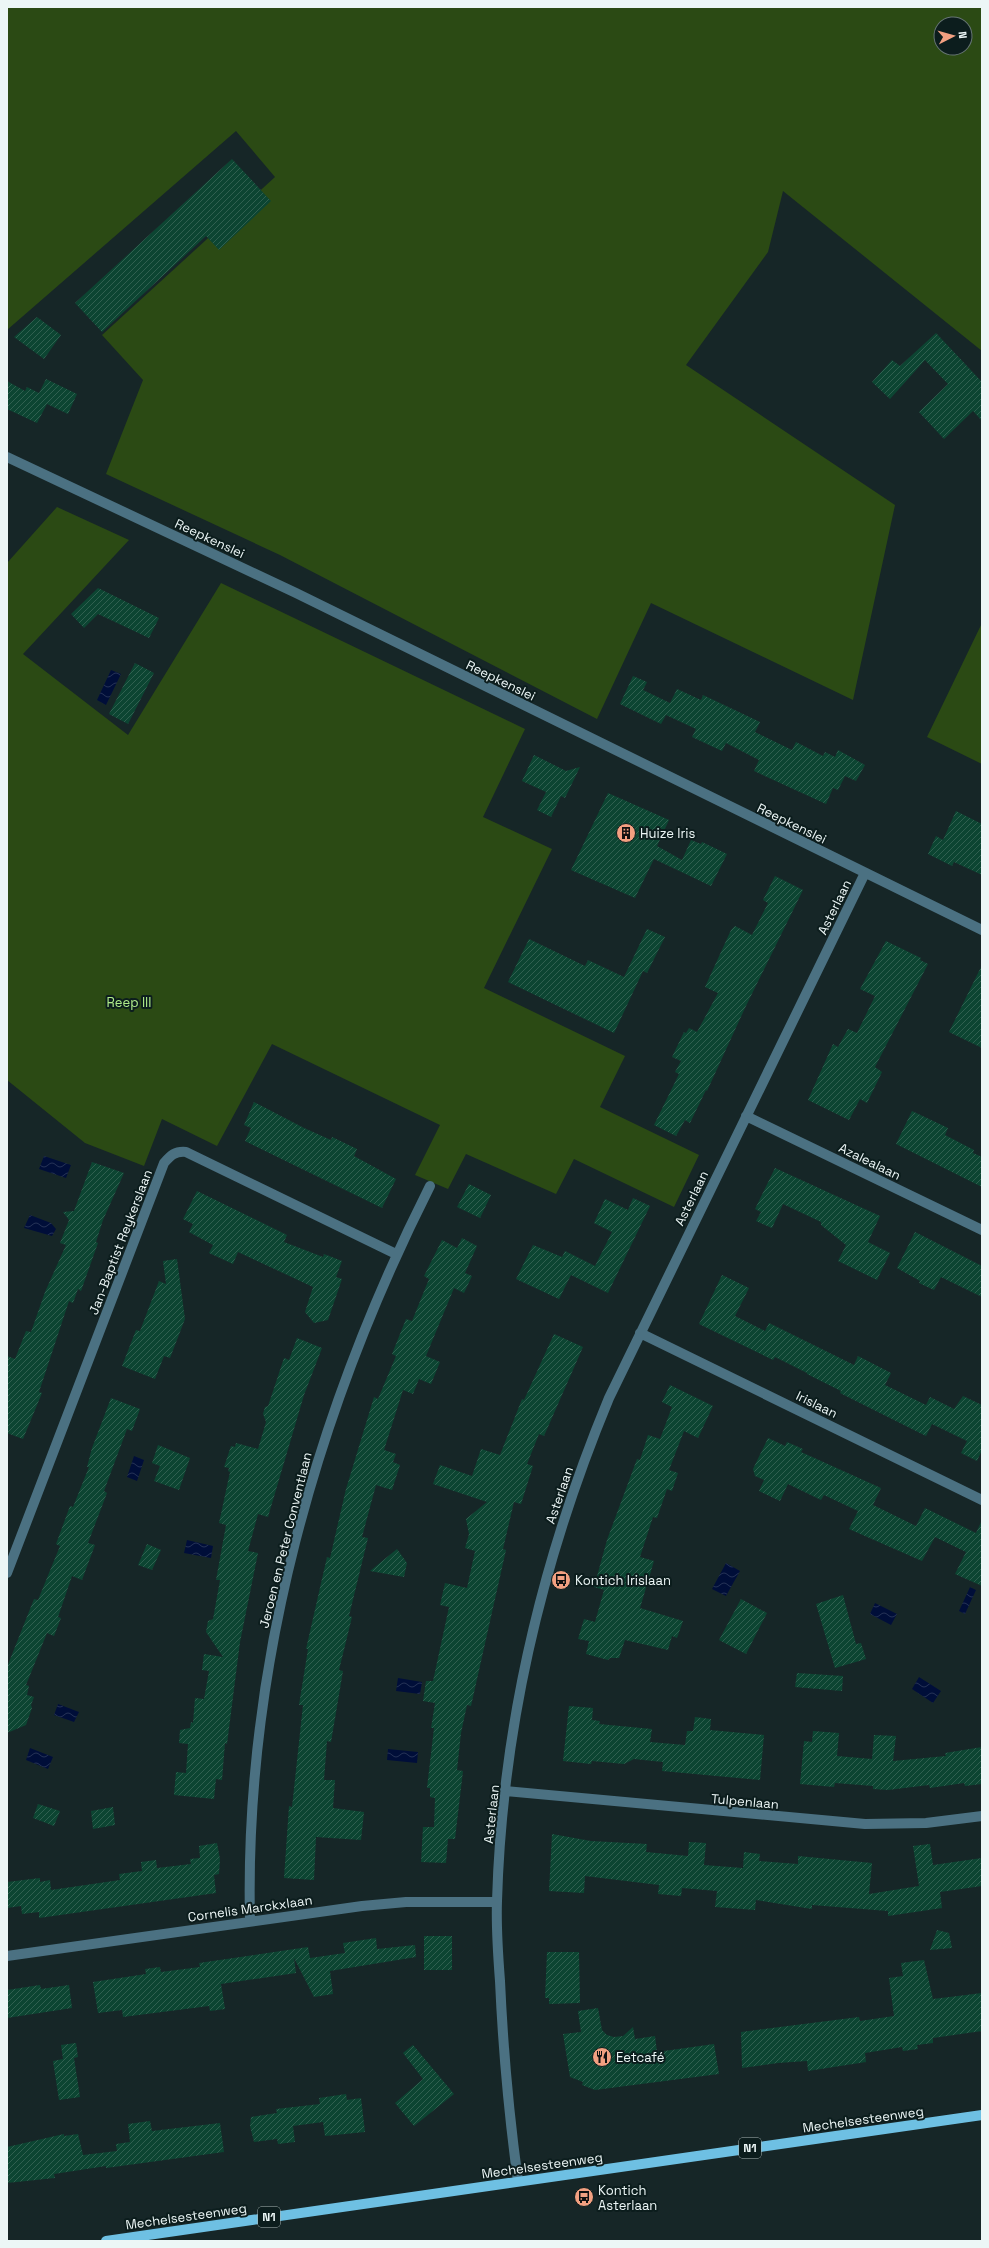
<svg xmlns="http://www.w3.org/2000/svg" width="989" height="2248" font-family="'Space Grotesk',sans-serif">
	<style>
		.green { fill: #2b4a14; fill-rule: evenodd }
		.water { fill: url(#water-waves) }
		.building { fill: url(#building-hatch) }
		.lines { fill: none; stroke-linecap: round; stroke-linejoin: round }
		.minor { stroke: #4b7182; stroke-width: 10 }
		.primary { stroke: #6ec0e3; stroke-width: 10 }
		.labels { text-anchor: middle; stroke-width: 4; stroke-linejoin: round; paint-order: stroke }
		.shield { fill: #0c1d1d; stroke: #a9b5b5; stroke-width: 1 }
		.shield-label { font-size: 12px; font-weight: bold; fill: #ecf6f6 }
		.street-label { font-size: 13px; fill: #ecf6f6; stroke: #0c1d1d }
		.poi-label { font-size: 13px; fill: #ecf6f6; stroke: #0c1d1d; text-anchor: start }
		.park-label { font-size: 13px; fill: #b0ec8a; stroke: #0c1d1d }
	</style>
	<defs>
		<pattern id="water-waves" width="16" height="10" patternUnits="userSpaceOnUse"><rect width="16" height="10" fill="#000e39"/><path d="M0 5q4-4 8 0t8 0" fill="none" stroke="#253256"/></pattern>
		<pattern id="building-hatch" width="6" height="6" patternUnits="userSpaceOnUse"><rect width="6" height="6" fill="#0c4532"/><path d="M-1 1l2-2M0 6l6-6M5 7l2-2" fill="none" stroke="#306050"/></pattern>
	</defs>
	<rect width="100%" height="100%" fill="#162627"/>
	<!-- green -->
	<path class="green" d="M 7,7 L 982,7 L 982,351 L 783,191 L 768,252 L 686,365 L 895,505 L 853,700 L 651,603 L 597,719 L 280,555 L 106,474 L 143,380 L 102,335 L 275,177 L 236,131 L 7,330 ZM 941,24 L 965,24 L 965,48 L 941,48 Z
		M 57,507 L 129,540 L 23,654 L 128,735 L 221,583 L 525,729 L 483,817 L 552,849 L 484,988 L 625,1056 L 600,1107 L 699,1155 L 674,1207 L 574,1159 L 556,1194 L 466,1154 L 448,1189 L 415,1175 L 440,1125 L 272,1044 L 217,1146 L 162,1119 L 144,1166 L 85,1143 L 7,1080 L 7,563 Z
		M 982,623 L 982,764 L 927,737 Z"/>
	<!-- water -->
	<path class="water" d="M 111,670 L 121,674 L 106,705 L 97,700 Z
		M 44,1156 L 71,1165 L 66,1178 L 39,1169 Z
		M 30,1215 L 51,1223 L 56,1229 L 52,1236 L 24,1228 Z
		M 134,1456 L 144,1460 L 137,1481 L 127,1477 Z
		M 187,1540 L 213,1546 L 211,1558 L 184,1553 Z
		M 726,1563 L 740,1571 L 726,1596 L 712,1589 Z
		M 970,1587 L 976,1590 L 965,1614 L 959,1611 Z
		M 875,1603 L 897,1614 L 891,1625 L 870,1614 Z
		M 919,1677 L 941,1691 L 933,1703 L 912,1689 Z
		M 398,1678 L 422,1682 L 420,1694 L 396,1691 Z
		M 58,1704 L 79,1712 L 74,1722 L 54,1715 Z
		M 30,1748 L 53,1757 L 48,1769 L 26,1760 Z
		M 388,1749 L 418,1752 L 417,1763 L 387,1760 Z"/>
	<!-- building -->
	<path class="building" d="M 232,159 L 271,201 L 219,250 L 206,236 L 102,332 L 75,303 Z
		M 37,317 L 61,335 L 44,359 L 14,337 Z
		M 936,333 L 982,382 L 982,421 L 973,411 L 944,439 L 919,412 L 948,384 L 925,360 L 890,399 L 872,382 L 892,360 L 900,366 Z
		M 46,379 L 77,394 L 68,414 L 47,404 L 37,423 L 7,409 L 7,381 L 25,391 L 27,387 L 39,393 Z
		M 98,588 L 159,618 L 149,638 L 98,614 L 84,628 L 71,614 Z
		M 135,663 L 154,673 L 128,724 L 109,714 Z
		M 633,676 L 647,682 L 643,690 L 670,703 L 677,689 L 701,700 L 703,695 L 760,722 L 755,732 L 792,750 L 796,742 L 823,756 L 825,752 L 835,757 L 838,750 L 865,765 L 856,781 L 845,776 L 838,790 L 833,788 L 826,804 L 754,771 L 759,760 L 726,743 L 722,751 L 692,737 L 696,729 L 666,715 L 661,724 L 620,704 Z
		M 534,755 L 566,771 L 580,767 L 565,798 L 561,796 L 551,817 L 537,810 L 546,792 L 522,781 Z
		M 608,793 L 669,820 L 657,846 L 682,860 L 691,840 L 701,844 L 702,842 L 727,854 L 711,886 L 654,859 L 635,898 L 571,870 Z
		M 956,811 L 982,824 L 982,875 L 954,862 L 952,866 L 928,854 L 936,836 L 943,840 Z
		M 775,876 L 803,890 L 745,1008 L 707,1091 L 706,1090 L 690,1123 L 685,1120 L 676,1136 L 654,1125 L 679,1074 L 675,1072 L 681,1061 L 672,1057 L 684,1032 L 686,1033 L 689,1028 L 697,1032 L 718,993 L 705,987 L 731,930 L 735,926 L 752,935 L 768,903 L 763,900 Z
		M 647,929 L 665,937 L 647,973 L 643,971 L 614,1033 L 508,982 L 529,939 L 585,966 L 588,960 L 624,977 Z
		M 886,941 L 921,958 L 920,960 L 928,964 L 875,1067 L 882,1072 L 867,1103 L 860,1099 L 849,1120 L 808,1100 L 833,1044 L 838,1047 L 848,1029 L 857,1033 L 875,996 L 860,989 Z
		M 982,965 L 982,1048 L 949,1032 Z
		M 254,1102 L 304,1128 L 331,1140 L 332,1137 L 357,1149 L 354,1156 L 396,1179 L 382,1208 L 245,1141 L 251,1128 L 244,1125 Z
		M 912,1111 L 948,1128 L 945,1135 L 974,1150 L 973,1153 L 982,1157 L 982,1187 L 896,1144 Z
		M 92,1162 L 124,1173 L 103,1220 L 96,1242 L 98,1243 L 81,1291 L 78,1289 L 73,1303 L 69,1301 L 39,1392 L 42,1393 L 23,1439 L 7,1433 L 7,1356 L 15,1359 L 26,1331 L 31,1332 L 45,1292 L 66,1245 L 60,1243 L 69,1220 L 63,1212 L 74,1211 Z
		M 775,1168 L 880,1216 L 868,1242 L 890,1253 L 877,1280 L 838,1261 L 846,1245 L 821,1225 L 821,1222 L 783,1204 L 772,1228 L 756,1221 L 761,1212 L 755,1209 Z
		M 469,1184 L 491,1195 L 480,1218 L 457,1207 Z
		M 197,1191 L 287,1235 L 284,1242 L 323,1257 L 324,1254 L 342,1261 L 336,1277 L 342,1279 L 328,1320 L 314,1323 L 305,1312 L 313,1287 L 238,1252 L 233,1264 L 209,1253 L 213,1245 L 189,1232 L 193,1224 L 183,1219 Z
		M 633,1198 L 650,1206 L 608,1293 L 571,1275 L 559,1299 L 516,1279 L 533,1245 L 562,1257 L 565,1251 L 595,1266 L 612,1232 L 594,1223 L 605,1199 L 628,1210 Z
		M 915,1232 L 982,1266 L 982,1297 L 941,1277 L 934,1290 L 919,1283 L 920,1281 L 897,1268 Z
		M 462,1238 L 477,1246 L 465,1273 L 472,1276 L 464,1293 L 454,1288 L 426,1356 L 440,1362 L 431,1384 L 419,1379 L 413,1394 L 403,1390 L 384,1450 L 396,1454 L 393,1462 L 400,1465 L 392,1490 L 376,1485 L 362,1537 L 368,1538 L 349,1616 L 352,1617 L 339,1670 L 343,1671 L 331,1742 L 327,1741 L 324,1780 L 335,1780 L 333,1808 L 364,1812 L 361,1840 L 316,1837 L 314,1880 L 284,1878 L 289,1806 L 292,1807 L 303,1705 L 299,1705 L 308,1649 L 306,1649 L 327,1557 L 330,1558 L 346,1489 L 374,1397 L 378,1399 L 396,1356 L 392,1354 L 406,1319 L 412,1321 L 429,1279 L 424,1276 L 442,1240 L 457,1248 Z
		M 177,1259 L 185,1319 L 170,1358 L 164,1356 L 155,1379 L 122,1366 L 136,1330 L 140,1331 L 159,1281 L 166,1284 L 163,1261 Z
		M 722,1275 L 749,1288 L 735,1316 L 765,1331 L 769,1323 L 854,1365 L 858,1356 L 891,1373 L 885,1385 L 926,1405 L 930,1397 L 954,1409 L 963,1396 L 982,1405 L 982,1450 L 977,1461 L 961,1453 L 967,1441 L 932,1424 L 926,1436 L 840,1393 L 841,1391 L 807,1374 L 807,1373 L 775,1357 L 773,1360 L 699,1324 Z
		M 554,1334 L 583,1347 L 544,1436 L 539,1434 L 527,1464 L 533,1466 L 521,1504 L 514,1502 L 503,1549 L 506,1550 L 471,1706 L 467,1705 L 461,1733 L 457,1770 L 463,1771 L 455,1839 L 448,1839 L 446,1863 L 421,1862 L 423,1827 L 434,1827 L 435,1798 L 430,1797 L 430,1788 L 427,1788 L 434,1728 L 431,1728 L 435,1703 L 423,1701 L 426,1681 L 433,1681 L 449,1607 L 440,1605 L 445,1583 L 467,1588 L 475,1551 L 465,1548 L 469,1534 L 466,1519 L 487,1502 L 433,1484 L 440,1465 L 472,1476 L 481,1449 L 500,1455 L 522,1399 L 524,1400 Z
		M 297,1338 L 322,1348 L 304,1395 L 268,1517 L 258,1514 L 248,1551 L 258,1553 L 240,1642 L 227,1744 L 225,1743 L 222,1780 L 216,1779 L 214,1799 L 174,1795 L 176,1772 L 186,1773 L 188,1744 L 179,1743 L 180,1730 L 190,1728 L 191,1722 L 193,1723 L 195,1698 L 204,1699 L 209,1671 L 202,1670 L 204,1654 L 223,1657 L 206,1632 L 208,1621 L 213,1619 L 220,1580 L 216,1580 L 226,1525 L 219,1523 L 230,1472 L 228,1471 L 229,1468 L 224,1467 L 231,1446 L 235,1447 L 236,1443 L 258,1449 L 266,1422 L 263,1414 L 265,1407 L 268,1406 L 284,1358 L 289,1360 Z
		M 670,1385 L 713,1406 L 698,1438 L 684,1431 L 669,1470 L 678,1473 L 672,1491 L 667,1489 L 657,1518 L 653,1517 L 640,1557 L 654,1561 L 640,1608 L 683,1621 L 677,1638 L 672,1636 L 668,1650 L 625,1640 L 619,1658 L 610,1658 L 608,1660 L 586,1654 L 589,1641 L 578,1639 L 584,1619 L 595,1622 L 604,1590 L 594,1587 L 607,1540 L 637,1459 L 640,1460 L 648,1435 L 660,1439 L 672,1407 L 662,1402 Z
		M 111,1398 L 140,1409 L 132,1431 L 127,1429 L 104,1491 L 107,1493 L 88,1543 L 95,1545 L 82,1580 L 72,1576 L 58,1617 L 61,1618 L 54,1636 L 47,1633 L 26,1685 L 29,1686 L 27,1695 L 34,1697 L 31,1705 L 32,1708 L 26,1725 L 7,1733 L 7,1667 L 34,1599 L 38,1600 L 60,1546 L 56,1544 L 70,1506 L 73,1507 L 89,1467 L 87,1467 L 92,1448 Z
		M 768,1438 L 785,1446 L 787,1442 L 803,1449 L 801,1452 L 881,1488 L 873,1505 L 916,1526 L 925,1508 L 976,1533 L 982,1520 L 982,1586 L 955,1574 L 966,1552 L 935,1537 L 922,1561 L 849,1529 L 858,1511 L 824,1495 L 821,1500 L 788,1484 L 780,1501 L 759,1491 L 764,1480 L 755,1476 L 753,1469 Z
		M 158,1445 L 190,1458 L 179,1490 L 154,1481 L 160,1466 L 152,1463 Z
		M 147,1544 L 161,1550 L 152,1570 L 138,1565 Z
		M 397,1549 L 407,1563 L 404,1577 L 370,1571 Z
		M 843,1595 L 856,1644 L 861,1643 L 866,1659 L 835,1668 L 816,1604 Z
		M 741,1599 L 767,1613 L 746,1654 L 719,1640 Z
		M 797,1673 L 843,1676 L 842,1691 L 795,1687 Z
		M 569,1706 L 593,1708 L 592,1720 L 600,1721 L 599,1724 L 652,1729 L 650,1742 L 685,1745 L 687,1731 L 693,1731 L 695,1717 L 711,1719 L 710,1730 L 764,1735 L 760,1780 L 662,1771 L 663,1762 L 634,1759 L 624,1764 L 592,1761 L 591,1764 L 563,1761 Z
		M 813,1731 L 839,1733 L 837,1756 L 872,1759 L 874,1735 L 896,1736 L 893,1761 L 946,1756 L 945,1753 L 982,1747 L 982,1784 L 965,1786 L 964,1783 L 930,1788 L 929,1785 L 888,1790 L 873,1789 L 873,1786 L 835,1783 L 834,1787 L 800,1784 L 804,1741 L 812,1742 Z
		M 38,1804 L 60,1811 L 54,1826 L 33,1818 Z
		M 113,1807 L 115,1825 L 93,1829 L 91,1811 Z
		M 552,1834 L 591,1841 L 647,1844 L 646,1852 L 688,1856 L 689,1842 L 706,1843 L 704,1865 L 743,1868 L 744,1852 L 760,1854 L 759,1861 L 798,1864 L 798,1856 L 872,1863 L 869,1894 L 919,1886 L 913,1846 L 930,1844 L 933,1865 L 982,1858 L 982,1886 L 940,1892 L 942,1908 L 888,1916 L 888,1911 L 812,1905 L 812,1909 L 756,1900 L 755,1910 L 715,1907 L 717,1891 L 682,1888 L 681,1896 L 658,1894 L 659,1885 L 585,1876 L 584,1893 L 549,1891 Z
		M 217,1843 L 220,1859 L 219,1874 L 214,1875 L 216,1893 L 39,1918 L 39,1912 L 22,1914 L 21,1906 L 7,1908 L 7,1882 L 40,1878 L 40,1882 L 50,1880 L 51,1890 L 120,1880 L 119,1874 L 142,1871 L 141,1862 L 156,1860 L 157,1868 L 191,1864 L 190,1859 L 200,1858 L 199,1846 Z
		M 937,1930 L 949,1933 L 952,1948 L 930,1950 Z
		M 424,1936 L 452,1936 L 452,1970 L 424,1970 Z
		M 376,1938 L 377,1949 L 415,1945 L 416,1957 L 330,1971 L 333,1994 L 314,1997 L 294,1958 L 296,1973 L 221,1984 L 225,2009 L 210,2011 L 209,2006 L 123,2017 L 122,2010 L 98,2013 L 93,1982 L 146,1974 L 145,1969 L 160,1967 L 161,1972 L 200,1967 L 199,1963 L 308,1947 L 310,1958 L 345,1953 L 343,1943 Z
		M 547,1952 L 579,1952 L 580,2003 L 549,2004 L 549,1998 L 545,1998 Z
		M 924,1960 L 933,1999 L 982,1993 L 982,2031 L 933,2038 L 933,2043 L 917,2045 L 918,2049 L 903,2051 L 902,2047 L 865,2053 L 866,2062 L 808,2071 L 807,2061 L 778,2063 L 742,2068 L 741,2032 L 859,2017 L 860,2021 L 894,2016 L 889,1978 L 903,1976 L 901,1963 Z
		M 40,1985 L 41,1989 L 69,1985 L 72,2008 L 7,2018 L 7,1990 Z
		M 598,2008 L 602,2030 L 607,2035 L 614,2037 L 623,2036 L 633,2027 L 635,2039 L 655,2036 L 657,2052 L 714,2044 L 719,2074 L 595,2090 L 582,2085 L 583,2082 L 570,2077 L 563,2034 L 581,2032 L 578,2011 Z
		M 76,2043 L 78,2057 L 74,2058 L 80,2097 L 59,2100 L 53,2061 L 63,2059 L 61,2045 Z
		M 413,2045 L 454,2094 L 414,2126 L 395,2103 L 423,2079 L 403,2053 Z
		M 346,2094 L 347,2100 L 361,2098 L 365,2132 L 325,2136 L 323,2122 L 293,2126 L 295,2142 L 278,2144 L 277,2139 L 254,2142 L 250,2126 L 251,2117 L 277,2113 L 276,2109 L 320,2104 L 319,2098 Z
		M 150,2121 L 152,2131 L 220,2123 L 224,2152 L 106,2168 L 106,2166 L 54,2174 L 55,2178 L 7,2183 L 7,2147 L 64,2134 L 64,2136 L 78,2134 L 83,2155 L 117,2151 L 116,2144 L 130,2142 L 128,2124 Z"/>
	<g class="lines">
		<!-- minor -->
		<path class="minor" d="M 7,457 L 296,593 L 982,930
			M 746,1116 L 982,1230
			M 640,1333 L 982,1500
			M 7,1573 L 164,1163 C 171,1155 175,1151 186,1152 L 396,1254
			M 506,1791 L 865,1824 L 926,1823 L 982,1816
			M 250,1921 C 244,1666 316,1412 430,1186
			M 7,1956 L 362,1906 L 406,1902 L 497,1902
			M 518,2181 C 509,2115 503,2048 500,1981 C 498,1955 496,1928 497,1901 C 502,1728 543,1557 609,1398 L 865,873"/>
		<!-- primary -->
		<path class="primary" d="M 106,2241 L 982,2115"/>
	</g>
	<!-- icons -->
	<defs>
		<g id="building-disc" transform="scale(1)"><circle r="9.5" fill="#f2a081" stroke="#0c1d1d"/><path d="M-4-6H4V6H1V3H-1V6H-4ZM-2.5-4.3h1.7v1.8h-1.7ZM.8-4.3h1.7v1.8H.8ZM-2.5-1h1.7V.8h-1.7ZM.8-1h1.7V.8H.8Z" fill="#111"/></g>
		<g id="bus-disc" transform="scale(1)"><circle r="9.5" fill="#f2a081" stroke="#0c1d1d"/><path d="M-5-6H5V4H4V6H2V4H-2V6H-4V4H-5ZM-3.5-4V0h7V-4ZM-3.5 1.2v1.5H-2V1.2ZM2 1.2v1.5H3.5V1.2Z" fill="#111"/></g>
		<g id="restaurant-disc" transform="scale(1)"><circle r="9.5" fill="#f2a081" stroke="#0c1d1d"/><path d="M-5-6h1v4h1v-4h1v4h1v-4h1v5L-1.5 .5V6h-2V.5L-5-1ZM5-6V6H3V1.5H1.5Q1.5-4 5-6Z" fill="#111"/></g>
	</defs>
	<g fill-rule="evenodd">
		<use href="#building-disc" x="626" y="833"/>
		<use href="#bus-disc" x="561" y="1580"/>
		<use href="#restaurant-disc" x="602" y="2057"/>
		<use href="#bus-disc" x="584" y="2197"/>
	</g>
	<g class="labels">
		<!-- shield labels -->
		<g class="shield">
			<rect x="739" y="2138" width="22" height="20" rx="3"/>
			<rect x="258" y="2207" width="22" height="20" rx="3"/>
		</g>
		<g class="shield-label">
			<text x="750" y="2152">N1</text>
			<text x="269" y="2221">N1</text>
		</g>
		<!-- street labels -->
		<g class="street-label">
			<text transform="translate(210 538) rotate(25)" y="5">Reepkenslei</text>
			<text transform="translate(501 680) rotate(26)" y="5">Reepkenslei</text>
			<text transform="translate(792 823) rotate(26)" y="5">Reepkenslei</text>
			<text transform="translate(834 907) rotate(-64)" y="5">Asterlaan</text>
			<text transform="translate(870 1161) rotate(26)" y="5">Azalealaan</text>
			<text transform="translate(691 1198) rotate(-64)" y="5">Asterlaan</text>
			<text transform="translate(120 1242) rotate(-69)" y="5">Jan-Baptist Reykerslaan</text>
			<text transform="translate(817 1404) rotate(26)" y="5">Irislaan</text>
			<text transform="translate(559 1495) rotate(-71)" y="5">Asterlaan</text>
			<text transform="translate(285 1540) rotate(-76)" y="5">Jeroen en Peter Conventlaan</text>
			<text transform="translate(745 1801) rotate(5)" y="5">Tulpenlaan</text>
			<text transform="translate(491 1814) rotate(-84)" y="5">Asterlaan</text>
			<text transform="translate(250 1908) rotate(-8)" y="5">Cornelis Marckxlaan</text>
			<text transform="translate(863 2119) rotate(-8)" y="5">Mechelsesteenweg</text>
			<text transform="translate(542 2165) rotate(-8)" y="5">Mechelsesteenweg</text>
			<text transform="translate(186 2216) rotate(-8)" y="5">Mechelsesteenweg</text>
		</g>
		<!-- poi labels -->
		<g class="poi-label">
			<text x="640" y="838">Huize Iris</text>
			<text x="575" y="1585">Kontich Irislaan</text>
			<text x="616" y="2062">Eetcafé</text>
			<text x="598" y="2195">Kontich<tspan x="598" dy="15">Asterlaan</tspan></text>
		</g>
		<!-- park labels -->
		<g class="park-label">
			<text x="129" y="1007">Reep III</text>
		</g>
	</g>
	<!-- border -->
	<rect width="989" height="2248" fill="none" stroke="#ecf6f6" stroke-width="16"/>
	<!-- north arrow -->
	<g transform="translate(953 36) rotate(84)"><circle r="19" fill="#0c1d1d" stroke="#667474"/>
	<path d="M0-3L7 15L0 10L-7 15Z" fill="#f2a081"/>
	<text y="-6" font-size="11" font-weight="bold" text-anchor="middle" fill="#ecf6f6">N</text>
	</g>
</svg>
